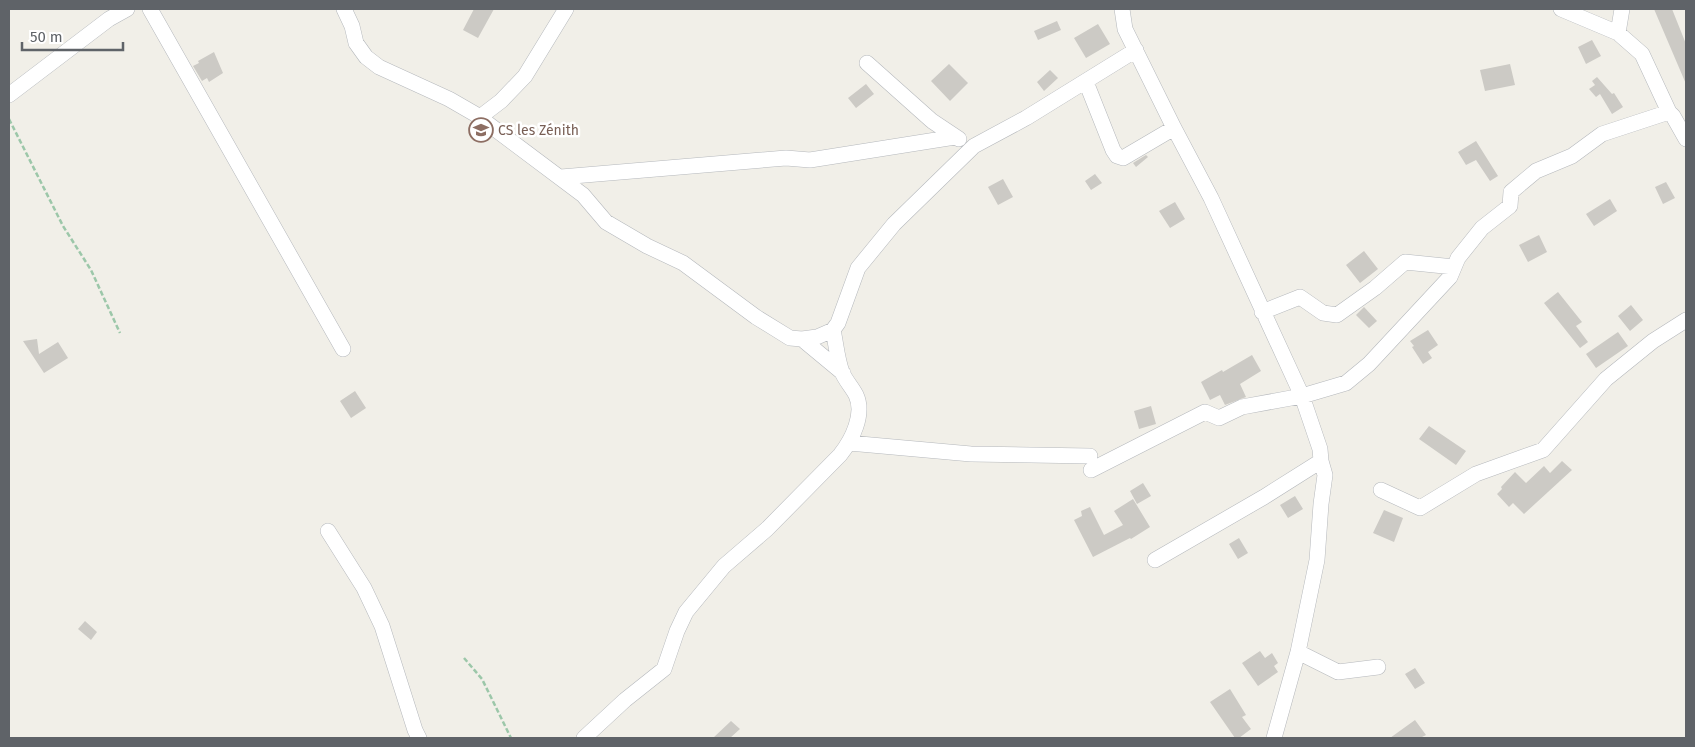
<svg xmlns="http://www.w3.org/2000/svg" width="1695" height="747" font-family="'Fira Sans',sans-serif">
	<style>
		.building { fill: #cccac5 }
		.lines { fill: none; stroke-linecap: round; stroke-linejoin: round }
		.minor-casing { stroke: #b5b8bc; stroke-width: 16 }
		.path { stroke: #9cc7a9; stroke-width: 2.5; stroke-dasharray: 5 2.5; stroke-linecap: butt }
		.minor { stroke: #fff; stroke-width: 15 }
		.labels { text-anchor: middle; stroke-width: 5; stroke-linejoin: round; paint-order: stroke }
		.education-label { font-size: 14px; fill: #785e54; stroke: #fff; text-anchor: start }
	</style>
	<rect width="100%" height="100%" fill="#f1efe8"/>
	<!-- building -->
	<path class="building" d="M 474,9 L 494,9 L 478,38 L 463,30 Z
		M 1654,9 L 1672,9 L 1686,44 L 1686,84 Z
		M 1057,21 L 1061,30 L 1038,40 L 1034,31 Z
		M 1098,24 L 1110,44 L 1086,58 L 1074,38 Z
		M 1592,40 L 1601,56 L 1586,64 L 1578,47 Z
		M 214,52 L 223,73 L 209,82 L 207,78 L 202,81 L 193,66 L 199,63 L 198,61 Z
		M 949,64 L 968,83 L 950,101 L 931,81 Z
		M 1510,64 L 1515,85 L 1485,91 L 1480,70 Z
		M 1050,70 L 1058,78 L 1044,91 L 1037,82 Z
		M 1597,77 L 1612,94 L 1614,93 L 1623,107 L 1612,114 L 1600,94 L 1596,97 L 1589,89 L 1595,85 L 1592,81 Z
		M 866,84 L 874,94 L 856,108 L 848,98 Z
		M 1476,141 L 1498,176 L 1490,181 L 1476,160 L 1466,165 L 1458,152 Z
		M 1146,155 L 1148,157 L 1136,167 L 1133,163 Z
		M 1095,174 L 1102,183 L 1091,190 L 1085,181 Z
		M 1003,179 L 1013,197 L 998,205 L 988,187 Z
		M 1666,182 L 1675,198 L 1663,204 L 1655,187 Z
		M 1610,199 L 1617,211 L 1594,226 L 1586,214 Z
		M 1175,202 L 1185,219 L 1170,228 L 1159,211 Z
		M 1539,235 L 1547,252 L 1528,262 L 1519,245 Z
		M 1364,251 L 1378,269 L 1360,283 L 1346,265 Z
		M 1558,292 L 1582,322 L 1576,326 L 1588,342 L 1580,348 L 1544,303 Z
		M 1631,305 L 1643,320 L 1630,331 L 1618,316 Z
		M 1364,307 L 1377,321 L 1369,328 L 1356,315 Z
		M 1428,330 L 1438,345 L 1428,352 L 1432,358 L 1423,364 L 1412,347 L 1414,346 L 1410,341 Z
		M 1618,332 L 1628,346 L 1596,368 L 1586,354 Z
		M 37,339 L 39,354 L 58,342 L 68,358 L 44,373 L 23,341 Z
		M 1252,355 L 1261,371 L 1240,384 L 1246,397 L 1225,405 L 1220,395 L 1210,400 L 1201,382 L 1222,370 L 1223,372 Z
		M 355,391 L 366,408 L 351,418 L 340,401 Z
		M 1151,406 L 1156,424 L 1139,429 L 1134,411 Z
		M 1429,426 L 1466,451 L 1456,465 L 1419,439 Z
		M 1562,461 L 1572,470 L 1524,514 L 1513,503 L 1509,507 L 1497,494 L 1502,489 L 1501,487 L 1515,472 L 1526,483 L 1544,466 L 1550,473 Z
		M 1143,483 L 1151,496 L 1137,504 L 1130,491 Z
		M 1295,496 L 1303,509 L 1288,518 L 1280,505 Z
		M 1133,499 L 1150,527 L 1131,539 L 1130,538 L 1093,557 L 1074,520 L 1082,516 L 1081,511 L 1090,507 L 1104,535 L 1123,525 L 1114,511 Z
		M 1384,510 L 1403,518 L 1394,542 L 1373,533 Z
		M 1239,538 L 1248,553 L 1238,559 L 1229,544 Z
		M 85,621 L 97,632 L 91,640 L 78,629 Z
		M 1260,651 L 1265,658 L 1272,653 L 1278,663 L 1274,666 L 1278,672 L 1258,686 L 1242,663 Z
		M 1415,668 L 1425,683 L 1415,689 L 1405,674 Z
		M 1230,689 L 1246,715 L 1242,717 L 1251,729 L 1239,738 L 1235,738 L 1210,702 Z
		M 1415,720 L 1426,735 L 1420,738 L 1390,738 Z
		M 731,721 L 740,729 L 730,738 L 713,738 Z"/>
	<g class="lines">
		<!-- minor casing -->
		<g class="minor-casing">
			<path id="minor" d="M 150,9 L 343,349
				M 344,9 L 352,26 L 356,43 L 366,57 L 379,67 L 449,99 L 475,114 L 583,195 L 606,222 L 647,246 L 683,263 L 756,317 L 790,338 L 802,339 L 817,337 L 833,330 L 838,323 L 858,268 L 894,224 L 974,146 L 1026,118 L 1136,50
				M 1122,9 L 1125,29 L 1174,128 L 1211,198 L 1302,396 L 1320,449 L 1321,461 L 1325,475 L 1321,504 L 1317,560 L 1298,652 L 1274,738
				M 1561,9 L 1618,33 L 1642,54 L 1669,112 L 1673,116 L 1686,139
				M 1618,33 L 1622,9
				M 867,63 L 932,121 L 959,139
				M 1086,82 L 1113,150 L 1117,156 L 1123,158 L 1174,128
				M 9,95 L 109,19 L 127,9
				M 480,117 L 501,101 L 525,76 L 566,9
				M 561,177 L 786,158 L 810,160 L 955,137
				M 1262,312 L 1300,297 L 1323,313 L 1337,315 L 1375,288 L 1405,262 L 1454,267
				M 802,339 L 843,373
				M 849,443 L 971,454 L 1090,456
				M 1091,470 L 1205,412 L 1219,418 L 1242,407 L 1302,396 L 1346,383 L 1369,364 L 1450,277 L 1458,258 L 1482,228 L 1510,206 L 1511,192 L 1536,171 L 1572,156 L 1602,134 L 1669,112
				M 1381,490 L 1420,508 L 1476,474 L 1543,450 L 1606,379 L 1653,341 L 1686,320
				M 328,531 L 364,588 L 382,626 L 415,730 L 419,738
				M 1155,560 L 1264,497 L 1321,461
				M 1298,652 L 1338,672 L 1378,667
				M 584,738 L 625,700 L 664,669 L 677,631 L 686,612 L 724,566 L 767,529 L 840,455 C 852,440 865,414 856,395 C 852,387 845,380 842,372 C 837,359 836,343 833,330"/>
		</g>
		<!-- path -->
		<path class="path" d="M 9,119 L 63,226 L 91,270 L 120,333
			M 464,658 L 482,679 L 511,738"/>
		<!-- minor -->
		<use href="#minor" class="minor"/>
	</g>
	<!-- icons -->
	<defs>
		<g id="school-ring" transform="scale(1.25)"><circle r="9.5" fill="#fff" stroke="#8d6e63" stroke-width="1.5"/><path d="M0-5L7-2L0 1L-7-2ZM-4 1L0 2.5L4 1V4Q0 6-4 4Z" fill="#8d6e63"/></g>
	</defs>
	<g fill-rule="evenodd">
		<use href="#school-ring" x="481" y="130"/>
	</g>
	<g class="labels">
		<!-- education labels -->
		<g class="education-label">
			<text x="498" y="135">CS les Zénith</text>
		</g>
	</g>
	<!-- border -->
	<rect width="1695" height="747" fill="none" stroke="#5f6368" stroke-width="20"/>
	<!-- scale -->
	<path d="M22 42v8h101v-8" fill="none" stroke="#5f6368" stroke-width="2.5"/>
	<text x="30" y="42" font-size="15" fill="#5f6368" stroke="#ffffff" stroke-width="4" paint-order="stroke">50 m</text>
</svg>
